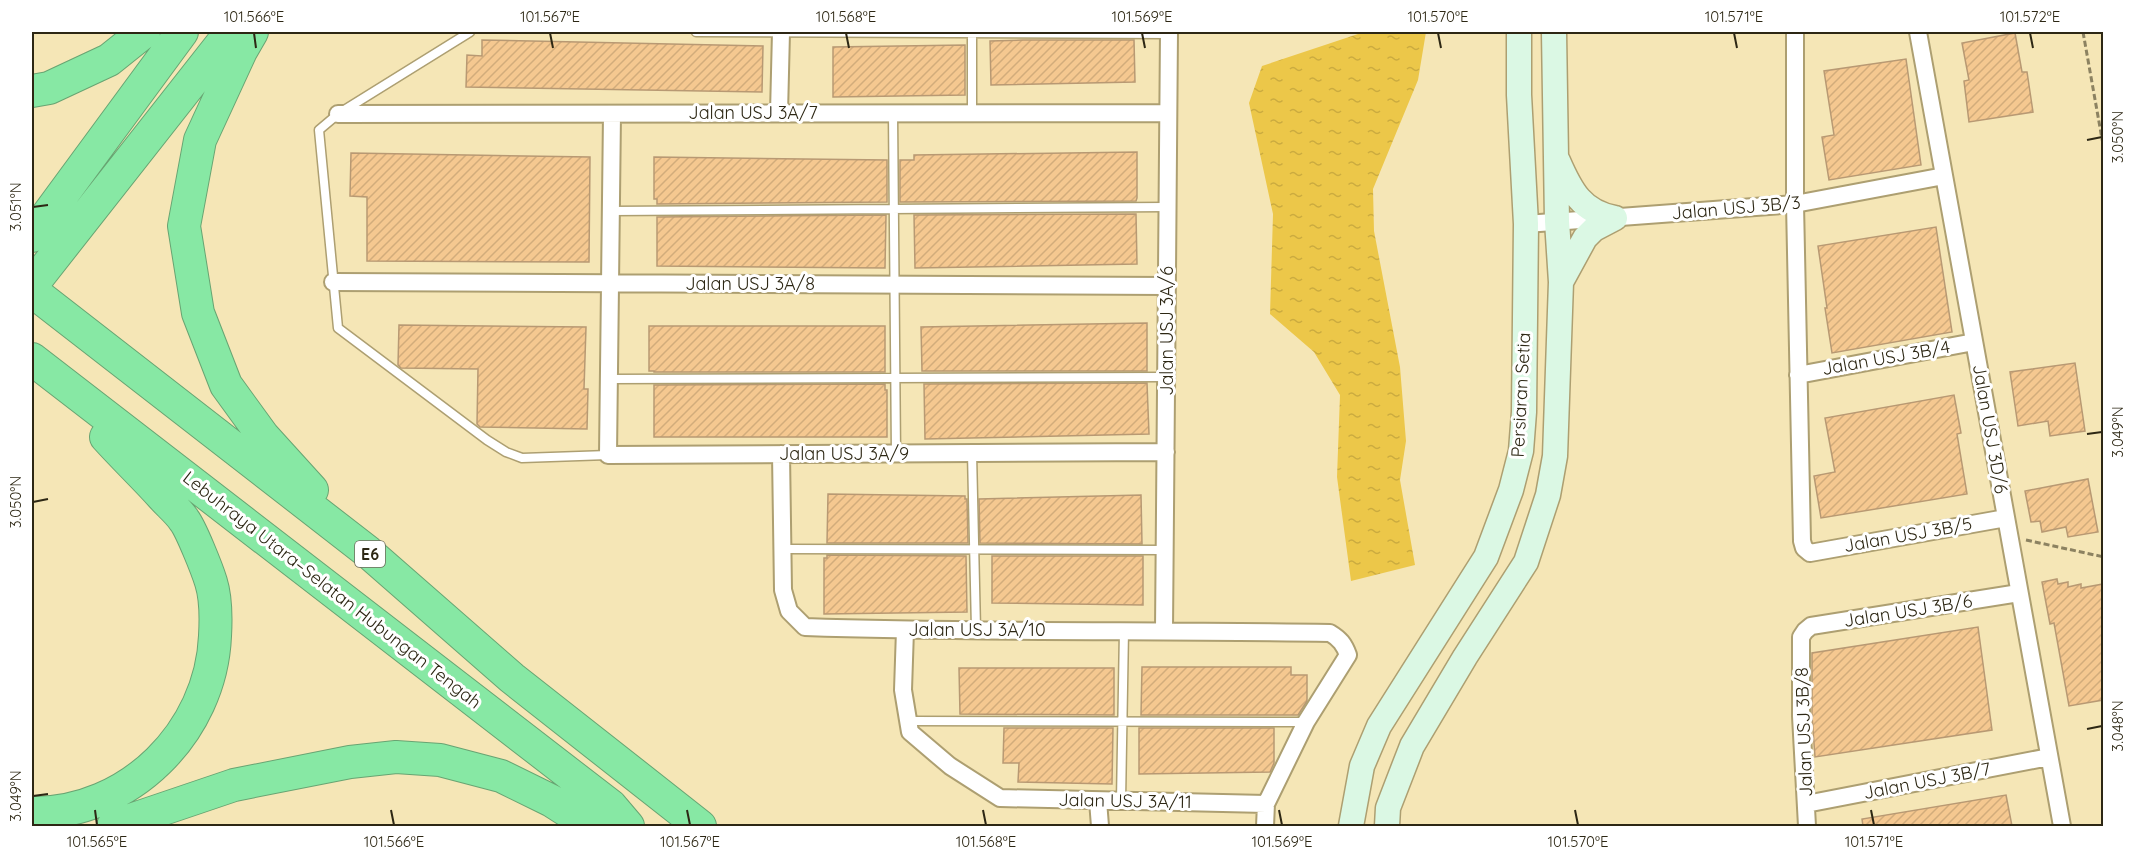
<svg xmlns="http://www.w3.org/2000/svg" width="2135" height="858" font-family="Quicksand,sans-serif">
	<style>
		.water { fill: url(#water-ripples) }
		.building { fill: url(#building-hatch); stroke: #b89973; stroke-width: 1.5 }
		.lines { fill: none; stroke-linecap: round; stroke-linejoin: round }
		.service-casing { stroke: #ad9f71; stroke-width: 11 }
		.minor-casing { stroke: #ad9f71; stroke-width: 20 }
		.secondary-casing { stroke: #ad9f71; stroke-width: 27 }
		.motorway-casing { stroke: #68a472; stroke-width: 34 }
		.path { stroke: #8c8261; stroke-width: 3; stroke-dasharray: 6 3; stroke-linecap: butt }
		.service { stroke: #fff; stroke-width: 8 }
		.minor { stroke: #fff; stroke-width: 16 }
		.secondary { stroke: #dbf8e4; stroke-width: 24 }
		.motorway { stroke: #87e8a4; stroke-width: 32 }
		.ticks { fill: none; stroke: #2d2714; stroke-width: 2 }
		.labels { text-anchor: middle; stroke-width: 6; stroke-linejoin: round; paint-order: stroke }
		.shield { fill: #fff; stroke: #6c685a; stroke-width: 1.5 }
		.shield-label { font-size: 16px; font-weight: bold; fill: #2d2714 }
		.street-label { font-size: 18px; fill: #2d2714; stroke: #fff }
		.neatline { fill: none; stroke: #2d2714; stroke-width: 2 }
		.ticks-label { font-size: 15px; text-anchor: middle; fill: #2d2714 }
	</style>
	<defs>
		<pattern id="water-ripples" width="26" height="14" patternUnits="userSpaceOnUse" patternTransform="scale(1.5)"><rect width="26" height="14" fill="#ecc749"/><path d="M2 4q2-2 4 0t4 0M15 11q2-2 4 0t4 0" fill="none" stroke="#cbab3f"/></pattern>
		<pattern id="building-hatch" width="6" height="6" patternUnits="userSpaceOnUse" patternTransform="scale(1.5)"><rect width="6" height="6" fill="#f5c890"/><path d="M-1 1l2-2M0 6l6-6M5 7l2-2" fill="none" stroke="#d2ac7b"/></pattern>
	</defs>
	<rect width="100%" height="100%" fill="#f5e6b6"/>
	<!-- water -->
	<path class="water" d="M 1364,32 L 1426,32 L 1418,80 L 1373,189 L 1374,231 L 1400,367 L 1406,441 L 1400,480 L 1415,565 L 1351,581 L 1337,477 L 1340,395 L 1314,352 L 1270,314 L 1273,214 L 1249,103 L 1262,66 Z"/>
	<!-- building -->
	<path class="building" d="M 2015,33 L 2022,72 L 2027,72 L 2033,112 L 1969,122 L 1964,81 L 1969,80 L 1962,43 Z
		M 482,40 L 763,46 L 762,92 L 466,87 L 467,55 L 482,56 Z
		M 1023,40 L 1134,40 L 1135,82 L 991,85 L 990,41 Z
		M 965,45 L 965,95 L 833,97 L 833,47 Z
		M 1906,59 L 1921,165 L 1829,180 L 1822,137 L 1834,135 L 1824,71 Z
		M 1137,152 L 1137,198 L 1136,201 L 900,202 L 900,160 L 914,160 L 914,155 Z
		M 351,153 L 590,157 L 589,262 L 367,261 L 367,197 L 350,196 Z
		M 654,157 L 887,160 L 887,202 L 657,204 L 657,199 L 654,199 Z
		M 1136,214 L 1137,264 L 915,268 L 914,215 Z
		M 886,215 L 885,268 L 657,266 L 657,217 Z
		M 1936,227 L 1952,332 L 1832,353 L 1825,308 L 1827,308 L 1818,246 Z
		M 1147,323 L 1147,371 L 922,371 L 921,327 Z
		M 399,325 L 586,327 L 584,389 L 588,389 L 587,429 L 480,427 L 477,424 L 478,369 L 401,368 L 398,365 Z
		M 649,326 L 885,326 L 885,372 L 654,372 L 654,371 L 649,371 Z
		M 2075,363 L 2085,431 L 2050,436 L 2048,421 L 2018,426 L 2010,372 Z
		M 1147,383 L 1149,434 L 925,439 L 924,384 Z
		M 885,384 L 885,390 L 887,390 L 887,437 L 654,437 L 654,385 Z
		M 1954,395 L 1961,433 L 1957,434 L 1967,494 L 1821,518 L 1814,476 L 1835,472 L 1825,418 Z
		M 2088,479 L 2098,532 L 2068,537 L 2066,527 L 2042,532 L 2040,521 L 2031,522 L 2025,491 Z
		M 828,494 L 965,496 L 965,499 L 967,499 L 968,543 L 827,543 Z
		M 1141,495 L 1142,544 L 980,543 L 979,499 Z
		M 827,555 L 966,556 L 967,612 L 824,614 L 824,558 L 827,558 Z
		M 992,556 L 1143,556 L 1143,605 L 992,603 Z
		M 2057,579 L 2058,584 L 2068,582 L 2068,587 L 2081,584 L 2081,588 L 2103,584 L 2103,700 L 2069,706 L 2054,623 L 2050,624 L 2042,582 Z
		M 1978,627 L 1992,730 L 1815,757 L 1812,716 L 1812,653 Z
		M 1142,667 L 1291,667 L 1291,675 L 1307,675 L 1307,701 L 1298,715 L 1141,715 Z
		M 959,668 L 1114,668 L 1114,715 L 960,714 Z
		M 1004,728 L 1113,728 L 1112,784 L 1018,782 L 1019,763 L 1003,763 Z
		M 1139,728 L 1274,728 L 1274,763 L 1270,772 L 1139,774 Z
		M 2006,795 L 2012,826 L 1863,826 L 1862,819 Z"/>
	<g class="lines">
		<!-- service casing -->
		<g class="service-casing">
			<path id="service" d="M 470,32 L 338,114 L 319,130 L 338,328 L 487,440 L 506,452 L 522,458 L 608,455
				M 696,32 L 1169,34
				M 893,113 L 896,454
				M 972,113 L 972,32
				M 611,211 L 1167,207
				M 609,379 L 1166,377
				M 972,453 L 976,629
				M 782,549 L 1165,550
				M 908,721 L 1306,722
				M 1121,801 L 1124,630"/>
		</g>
		<!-- minor casing -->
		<g class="minor-casing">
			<path id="minor" d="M 1795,32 L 1795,204 L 1802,541 L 1804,548 L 1810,553 L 2006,518
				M 1918,32 L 2062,826
				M 779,113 L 781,32
				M 338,114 L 1168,113
				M 612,114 L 608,455 L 1166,452
				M 1526,224 L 1795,204 L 1944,176
				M 333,282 L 1167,286
				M 1798,375 L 1974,342
				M 781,454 L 783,590 L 789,611 L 805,627 C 980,633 1155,630 1330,633 C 1340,639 1344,644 1348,655 L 1306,722 L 1266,804 L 1265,826
				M 905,630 L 903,690 L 910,732 L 950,766 L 1000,798 L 1266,804
				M 1164,630 L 1169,32
				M 1098,801 L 1100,826
				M 1806,804 L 2049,757
				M 1807,826 L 1801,716 L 1801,637 L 1805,631 L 1811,626 L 2019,593"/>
		</g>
		<!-- secondary casing -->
		<g class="secondary-casing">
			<path id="secondary" d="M 1558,161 C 1571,191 1582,212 1615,218
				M 1561,282 L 1585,238 L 1594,229 L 1615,218
				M 1351,826 L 1362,766 L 1379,726 L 1486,557 L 1511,490 L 1521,451 L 1524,412 L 1526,224 L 1519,95 L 1519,32
				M 1387,826 L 1388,808 L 1412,746 L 1465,657 L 1526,562 L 1548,495 L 1555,456 L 1561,282 L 1557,221 L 1554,32"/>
		</g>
		<!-- motorway casing -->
		<g class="motorway-casing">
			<path id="motorway" d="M 252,32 L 241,51 L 200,140 L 184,226 L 198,313 L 226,385 L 263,436 L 312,490
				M 32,91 L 49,88 L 109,60 L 144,32
				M 32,236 L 182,32
				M 32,285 L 231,32
				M 32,291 L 368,552 L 512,678 L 700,826
				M 32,359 L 611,806 L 628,826
				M 32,813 C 129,814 211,732 215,636 C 216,619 216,598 211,582 C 207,569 191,529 184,520 C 178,511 169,504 162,496 C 144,476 124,457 106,437
				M 113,826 L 234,785 L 350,762 L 396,757 L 440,760 L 501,776 L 552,801 L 591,826"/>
		</g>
		<!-- path -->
		<path class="path" d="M 2083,32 L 2104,150
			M 2026,540 L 2104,557"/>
		<!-- service -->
		<use href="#service" class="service"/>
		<!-- minor -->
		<use href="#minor" class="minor"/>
		<!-- secondary -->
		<use href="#secondary" class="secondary"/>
		<!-- motorway -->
		<use href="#motorway" class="motorway"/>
	</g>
	<!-- ticks -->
	<path class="ticks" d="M 254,33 L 256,48M 550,33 L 553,48M 846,33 L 849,48M 1142,33 L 1145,48M 1438,33 L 1441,48M 1734,33 L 1737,48M 2030,33 L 2033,48M 2087,140 L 2102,137M 33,207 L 48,205M 2087,434 L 2102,432M 33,502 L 48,499M 2087,729 L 2102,726M 33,796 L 48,794M 95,810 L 97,825M 391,810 L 394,825M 687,810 L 690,825M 983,810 L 986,825M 1279,810 L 1282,825M 1575,810 L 1578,825M 1871,810 L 1874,825"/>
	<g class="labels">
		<!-- shield labels -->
		<rect class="shield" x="355" y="541" width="30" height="26" rx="4.5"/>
		<g class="shield-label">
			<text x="370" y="560">E6</text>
		</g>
		<!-- street labels -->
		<g class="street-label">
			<text x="753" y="119">Jalan USJ 3A/7</text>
			<text transform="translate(1736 208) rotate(-5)" y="6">Jalan USJ 3B/3</text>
			<text x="750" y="290">Jalan USJ 3A/8</text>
			<text transform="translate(1167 331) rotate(-90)" y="6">Jalan USJ 3A/6</text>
			<text transform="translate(1886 358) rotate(-10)" y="6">Jalan USJ 3B/4</text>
			<text transform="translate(1521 395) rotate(-87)" y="6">Persiaran Setia</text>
			<text transform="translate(1990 429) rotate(80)" y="6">Jalan USJ 3D/6</text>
			<text x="844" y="460">Jalan USJ 3A/9</text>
			<text transform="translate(1908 535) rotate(-10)" y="6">Jalan USJ 3B/5</text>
			<text transform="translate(332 590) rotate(38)" y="6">Lebuhraya Utara–Selatan Hubungan Tengah</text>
			<text transform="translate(1908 611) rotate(-9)" y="6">Jalan USJ 3B/6</text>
			<text x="977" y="636">Jalan USJ 3A/10</text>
			<text transform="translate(1804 732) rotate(-92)" y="6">Jalan USJ 3B/8</text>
			<text transform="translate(1927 781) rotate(-11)" y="6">Jalan USJ 3B/7</text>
			<text transform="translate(1125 801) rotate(1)" y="6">Jalan USJ 3A/11</text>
		</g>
	</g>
	<!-- border -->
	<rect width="2135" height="858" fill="none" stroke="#ffffff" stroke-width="66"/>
	<rect x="33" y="33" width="2069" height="792" class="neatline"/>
	<g class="ticks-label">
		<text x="254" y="22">101.566°E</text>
		<text x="550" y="22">101.567°E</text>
		<text x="846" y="22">101.568°E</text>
		<text x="1142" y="22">101.569°E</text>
		<text x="1438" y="22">101.570°E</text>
		<text x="1734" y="22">101.571°E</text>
		<text x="2030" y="22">101.572°E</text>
		<text transform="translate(2118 137) rotate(-90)" y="5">3.050°N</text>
		<text transform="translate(16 207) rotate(-90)" y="5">3.051°N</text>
		<text transform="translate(2118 432) rotate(-90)" y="5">3.049°N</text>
		<text transform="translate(16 502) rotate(-90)" y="5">3.050°N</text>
		<text transform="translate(2118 726) rotate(-90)" y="5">3.048°N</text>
		<text transform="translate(16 796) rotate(-90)" y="5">3.049°N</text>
		<text x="97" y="847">101.565°E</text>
		<text x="394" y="847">101.566°E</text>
		<text x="690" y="847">101.567°E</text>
		<text x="986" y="847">101.568°E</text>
		<text x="1282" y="847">101.569°E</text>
		<text x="1578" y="847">101.570°E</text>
		<text x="1874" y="847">101.571°E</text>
	</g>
</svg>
